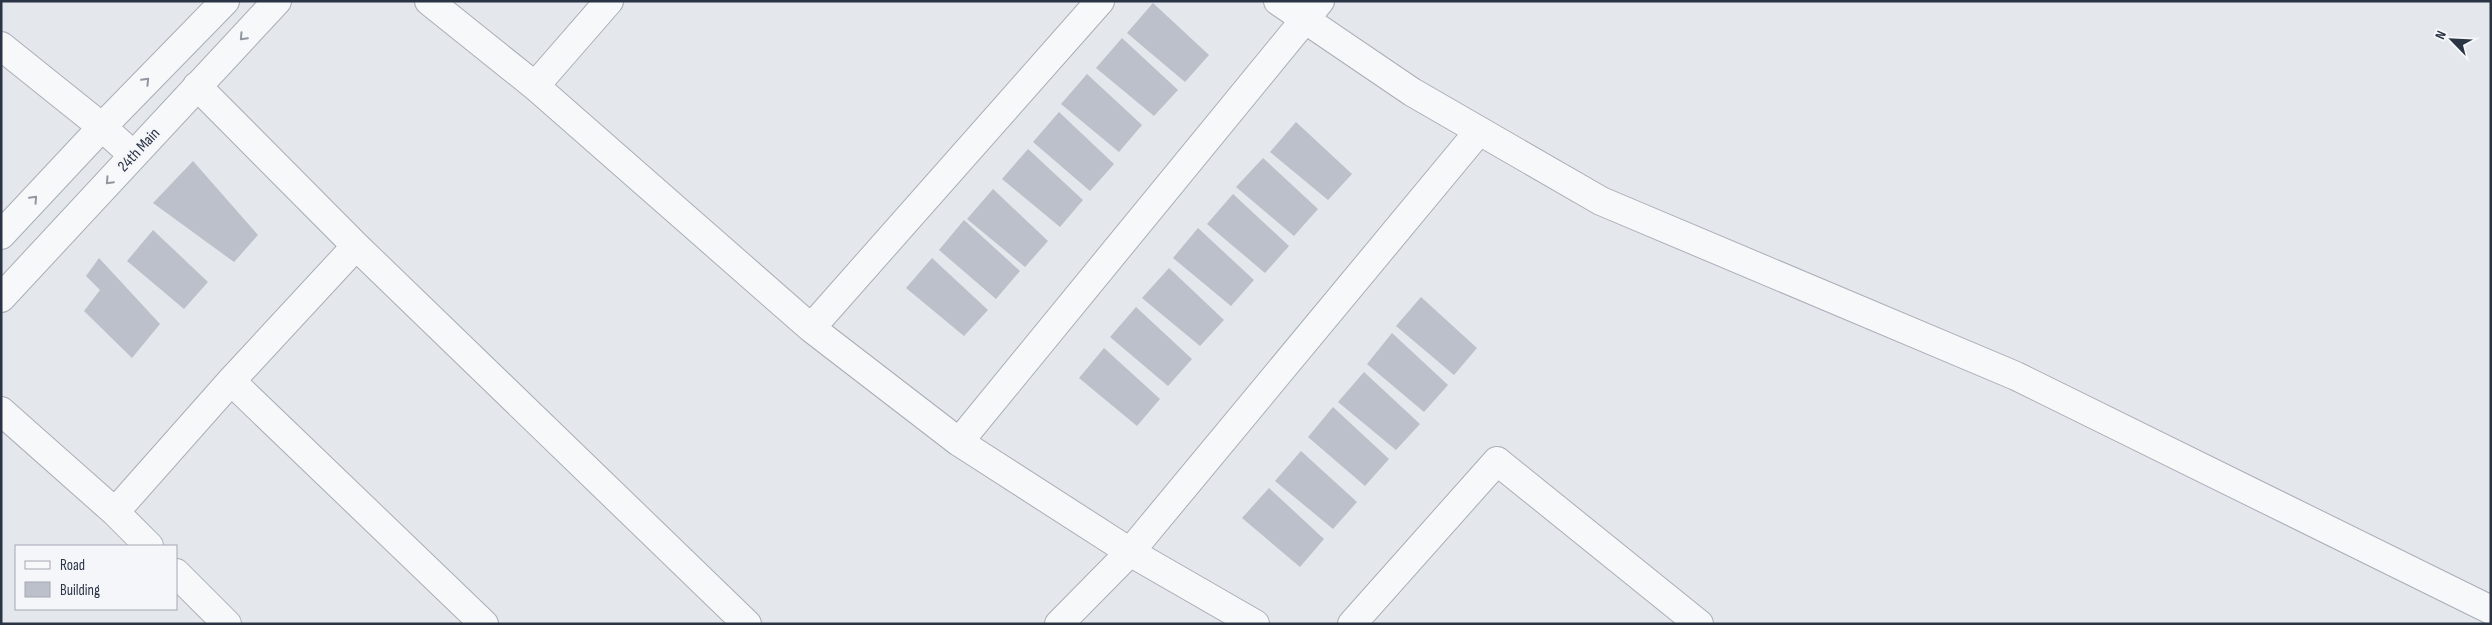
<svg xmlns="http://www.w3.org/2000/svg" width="2492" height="625" font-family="'Sofia Sans Condensed',sans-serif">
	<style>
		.building { fill: #bbc0ca }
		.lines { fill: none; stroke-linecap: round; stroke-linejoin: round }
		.minor-casing { stroke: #a9aeb7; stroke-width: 30 }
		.tertiary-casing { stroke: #a9aeb7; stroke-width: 30 }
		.minor { stroke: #f7f8fa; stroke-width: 28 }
		.tertiary { stroke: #f7f8fa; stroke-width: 28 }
		.oneway { stroke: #9196a0 }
		.labels { text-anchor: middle; stroke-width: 5; stroke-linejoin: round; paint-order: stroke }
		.street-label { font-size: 16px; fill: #2b3445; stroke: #f4f6f9 }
	</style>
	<rect width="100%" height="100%" fill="#e4e7ec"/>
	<!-- building -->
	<path class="building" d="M 1153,3 L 1209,55 L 1185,82 L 1127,33 Z
		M 1122,38 L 1178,90 L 1154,116 L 1096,68 Z
		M 1087,74 L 1142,125 L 1119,152 L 1061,104 Z
		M 1059,112 L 1114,164 L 1090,191 L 1033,142 Z
		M 1296,122 L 1352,174 L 1328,200 L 1270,152 Z
		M 1028,149 L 1083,200 L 1060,227 L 1002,179 Z
		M 1263,158 L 1318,209 L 1294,236 L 1236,187 Z
		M 193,161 L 258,235 L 234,262 L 153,203 Z
		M 993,189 L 1048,241 L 1025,267 L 967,219 Z
		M 1233,194 L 1289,246 L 1265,273 L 1207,224 Z
		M 964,220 L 1020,271 L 996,299 L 939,250 Z
		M 1198,228 L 1254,280 L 1231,306 L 1173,258 Z
		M 153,230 L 208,282 L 184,309 L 127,261 Z
		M 99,258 L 160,324 L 132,358 L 84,311 L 100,290 L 86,276 Z
		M 932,258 L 988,310 L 964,336 L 906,288 Z
		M 1169,268 L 1224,320 L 1200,346 L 1142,298 Z
		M 1421,297 L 1477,348 L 1454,375 L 1396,326 Z
		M 1136,307 L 1192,359 L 1168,386 L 1110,337 Z
		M 1392,333 L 1448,385 L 1424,412 L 1367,364 Z
		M 1104,348 L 1160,399 L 1137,426 L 1079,378 Z
		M 1364,372 L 1420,424 L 1396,450 L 1338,402 Z
		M 1333,407 L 1389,459 L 1365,486 L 1308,437 Z
		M 1301,451 L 1357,502 L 1333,529 L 1275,481 Z
		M 1269,488 L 1324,539 L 1300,567 L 1242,518 Z"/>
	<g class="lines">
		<!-- minor casing -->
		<g class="minor-casing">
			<path id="minor" d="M 429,1 L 535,86 L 811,328 L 959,442 L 1130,552 L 1255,624
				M 1278,1 L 1412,92 L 1601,201 L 2016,376 L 2491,610
				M 1,46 L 102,127 L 133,155
				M 197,86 L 356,246 L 747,624
				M 535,86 L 609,1
				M 811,328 L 1100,1
				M 231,381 L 484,624
				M 1,411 L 115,512 L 149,546
				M 959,442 L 1320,1
				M 115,512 L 231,381 L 356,246
				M 176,573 L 227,624
				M 1059,624 L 1130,552 L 1479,131
				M 1352,624 L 1497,461 L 1699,624"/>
		</g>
		<!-- tertiary casing -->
		<g class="tertiary-casing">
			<path id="tertiary" d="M 1,235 L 102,127 L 225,1
				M 1,298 L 277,1"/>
		</g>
		<!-- minor -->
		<use href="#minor" class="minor"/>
		<!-- tertiary -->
		<use href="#tertiary" class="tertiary"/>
	</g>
	<!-- one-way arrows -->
	<defs><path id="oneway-chevron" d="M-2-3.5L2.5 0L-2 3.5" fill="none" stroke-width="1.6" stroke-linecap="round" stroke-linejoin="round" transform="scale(1.25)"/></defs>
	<g class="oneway">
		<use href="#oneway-chevron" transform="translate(243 37) rotate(133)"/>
		<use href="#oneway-chevron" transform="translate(146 81) rotate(-46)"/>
		<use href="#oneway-chevron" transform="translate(109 181) rotate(133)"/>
		<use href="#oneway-chevron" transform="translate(34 199) rotate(-47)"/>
	</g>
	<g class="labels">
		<!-- street labels -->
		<g class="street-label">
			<text transform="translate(138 149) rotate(-47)" y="6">24th Main</text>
		</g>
	</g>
	<!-- border -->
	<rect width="2492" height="625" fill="none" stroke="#2b3445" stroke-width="5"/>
	<!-- legend -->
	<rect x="15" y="545" width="162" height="65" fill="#f4f6f9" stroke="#a4a8b1"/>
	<rect x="25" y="561" width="25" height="8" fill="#f7f8fa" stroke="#a4a8b1"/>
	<text x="60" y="570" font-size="15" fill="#2b3445">Road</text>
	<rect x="25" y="582" width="25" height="15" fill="#bbc0ca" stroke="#a4a8b1"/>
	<text x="60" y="595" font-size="15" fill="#2b3445">Building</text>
	<!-- north arrow -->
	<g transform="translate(2452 40) rotate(294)" stroke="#f4f6f9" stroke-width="4" paint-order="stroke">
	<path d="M0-4L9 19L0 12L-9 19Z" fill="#2b3445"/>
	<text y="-8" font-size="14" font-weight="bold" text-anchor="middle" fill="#2b3445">N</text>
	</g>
</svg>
